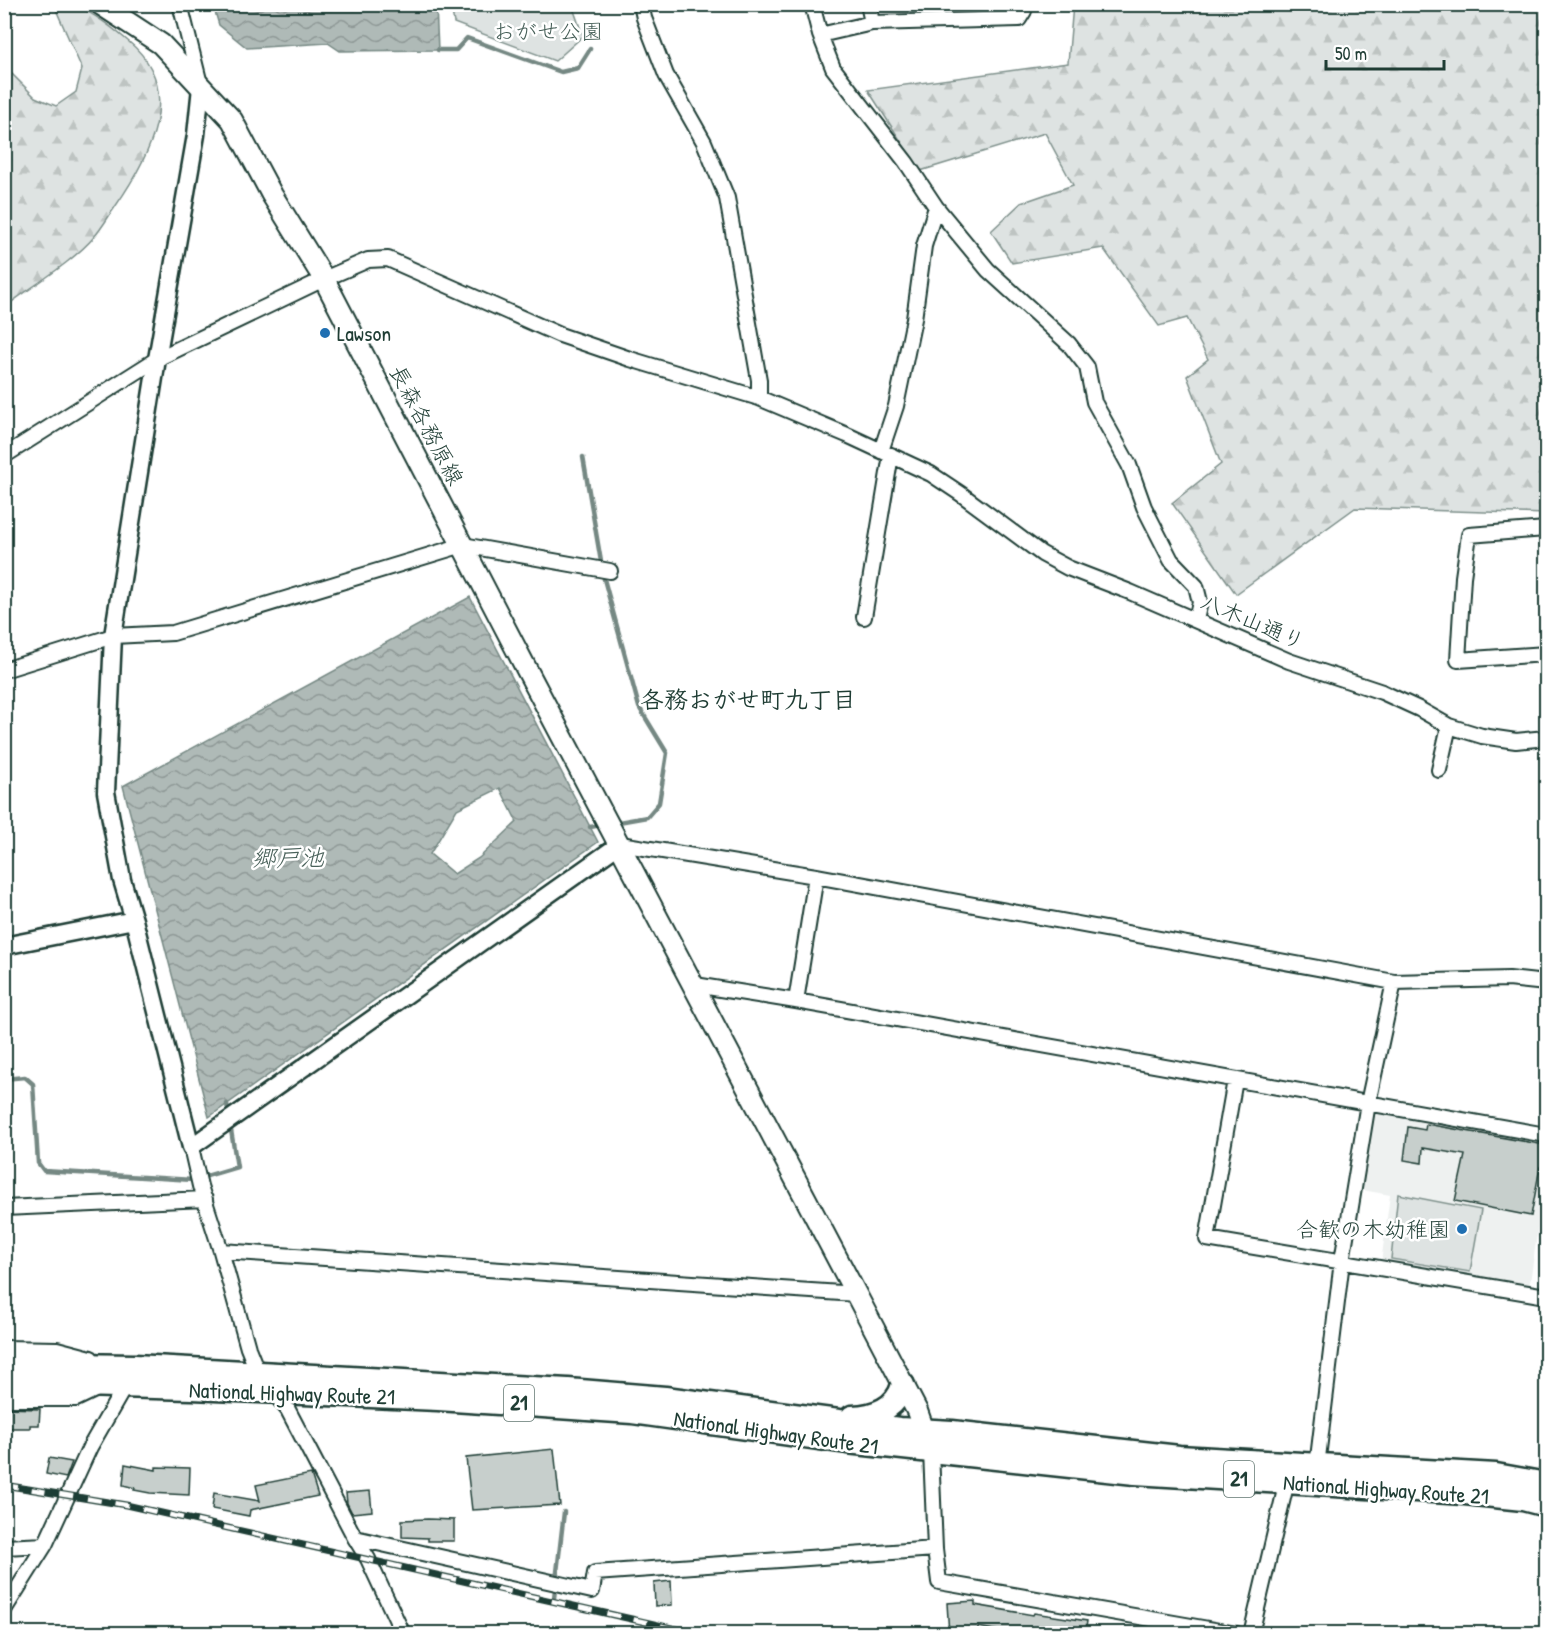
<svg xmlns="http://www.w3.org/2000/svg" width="1551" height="1638" font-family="'Patrick Hand','Klee One',sans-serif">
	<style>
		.built { fill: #eef1f0 }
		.forest { fill: url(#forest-firs); stroke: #7e908b; stroke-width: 1.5 }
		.green { fill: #dee3e2; stroke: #7e908b; stroke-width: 1.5 }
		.water { fill: url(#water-waves); stroke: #758883; stroke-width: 1.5; fill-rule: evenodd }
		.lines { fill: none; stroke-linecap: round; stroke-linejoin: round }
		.stream { stroke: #758883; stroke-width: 4.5 }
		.building { fill: #c7cfcc; stroke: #1f3d34; stroke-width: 1.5 }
		.minor-casing { stroke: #1f3d34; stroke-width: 18 }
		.tertiary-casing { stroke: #1f3d34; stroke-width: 21 }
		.secondary-casing { stroke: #1f3d34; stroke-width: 24 }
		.trunk-casing { stroke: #1f3d34; stroke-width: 27 }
		.minor { stroke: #fff; stroke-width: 14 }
		.tertiary { stroke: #fff; stroke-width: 16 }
		.secondary { stroke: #fff; stroke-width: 20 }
		.trunk { stroke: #fff; stroke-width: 22 }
		.rail-casing { stroke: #1f3d34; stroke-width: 7 }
		.rail { stroke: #fff; stroke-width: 4.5; stroke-dasharray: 14; stroke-linecap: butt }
		.poi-dot { fill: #1f6fb2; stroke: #fff; stroke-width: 2 }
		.labels { text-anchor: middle; stroke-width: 5; stroke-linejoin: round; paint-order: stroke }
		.shield { fill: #fff; stroke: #627771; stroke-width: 1.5 }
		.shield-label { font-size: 21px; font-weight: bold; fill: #1f3d34 }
		.park-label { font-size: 22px; fill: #455e57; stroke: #fff }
		.poi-label { font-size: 22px; fill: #1f3d34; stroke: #fff; text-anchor: start }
		.street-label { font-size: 22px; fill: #1f3d34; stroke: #fff }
		.neighbourhood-label { font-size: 24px; font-weight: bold; fill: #1f3d34; stroke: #fff }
		.water-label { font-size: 24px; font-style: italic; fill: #4a625b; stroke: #fff }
	</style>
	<defs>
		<pattern id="forest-firs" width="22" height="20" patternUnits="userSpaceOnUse" patternTransform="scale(1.5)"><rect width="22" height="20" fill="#dee3e2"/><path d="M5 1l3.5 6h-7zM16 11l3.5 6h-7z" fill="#bec4c2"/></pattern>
		<pattern id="water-waves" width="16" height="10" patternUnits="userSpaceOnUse" patternTransform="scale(1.5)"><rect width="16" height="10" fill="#afbab7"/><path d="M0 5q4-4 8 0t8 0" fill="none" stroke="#8e9896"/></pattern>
	</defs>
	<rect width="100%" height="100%" fill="#fff"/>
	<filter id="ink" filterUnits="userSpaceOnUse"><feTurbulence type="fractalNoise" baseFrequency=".0167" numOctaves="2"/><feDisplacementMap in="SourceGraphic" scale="12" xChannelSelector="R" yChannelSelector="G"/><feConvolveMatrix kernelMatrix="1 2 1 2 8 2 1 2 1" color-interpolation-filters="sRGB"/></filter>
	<g filter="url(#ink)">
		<!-- built -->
		<path class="built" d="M 1370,1111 L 1546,1142 L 1546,1174 L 1529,1289 L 1381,1263 L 1390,1195 L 1357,1189 Z"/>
		<!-- forest -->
		<path class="forest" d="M 71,5 C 89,9 114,29 128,41 C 187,89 149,158 115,207 C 108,217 102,228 94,237 C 74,261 31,287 5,307 L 5,67 L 35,97 L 56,106 L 76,92 L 82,69 L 54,5 Z
			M 1073,5 L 1546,5 L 1546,514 L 1355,508 L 1236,594 L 1172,503 L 1221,464 L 1187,376 L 1208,359 L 1187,318 L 1159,326 L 1103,248 L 1012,263 L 991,231 L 1021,203 L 1073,185 L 1045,133 L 920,171 L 868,90 L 1068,63 Z"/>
		<!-- green -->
		<path class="green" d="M 451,5 L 572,5 L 583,36 L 555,61 L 454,23 Z
			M 1398,1194 L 1481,1210 L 1470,1272 L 1391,1259 Z"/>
		<!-- water -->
		<path class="water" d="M 213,5 L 436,5 L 438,50 L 340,51 L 328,43 L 247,48 L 219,25 Z
			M 470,597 L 598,842 L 209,1117 L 123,786 ZM 500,788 L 517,822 L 479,858 L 454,874 L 430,854 L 457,809 Z"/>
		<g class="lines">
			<!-- stream -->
			<path class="stream" d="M 438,50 L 456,50 L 467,38 L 561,72 L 578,68 L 590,49
				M 583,457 L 604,579 L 639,707 L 667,753 L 659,803 L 647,817 L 613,823
				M 590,827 L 602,825
				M 4,1079 L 25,1077 L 33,1084 L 38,1163 L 44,1171 L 193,1180 L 237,1167 L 230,1124
				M 227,1104 L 229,1116
				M 554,1598 L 564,1512"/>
		</g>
		<!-- building -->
		<path class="building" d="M 1426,1124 L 1545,1145 L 1542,1168 L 1540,1167 L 1531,1216 L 1455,1201 L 1465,1155 L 1423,1148 L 1422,1163 L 1404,1160 L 1408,1127 L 1425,1130 Z
			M 4,1408 L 40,1409 L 39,1425 L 30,1425 L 30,1428 L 4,1428 Z
			M 554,1449 L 560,1505 L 472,1510 L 466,1458 Z
			M 49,1458 L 72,1462 L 66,1478 L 46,1474 Z
			M 125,1464 L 156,1470 L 156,1467 L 190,1468 L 189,1495 L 150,1493 L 134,1490 L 135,1488 L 123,1485 Z
			M 311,1474 L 318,1496 L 250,1510 L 249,1516 L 212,1509 L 214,1493 L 260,1501 L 256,1485 Z
			M 370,1491 L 372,1511 L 352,1513 L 347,1503 L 346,1493 Z
			M 428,1519 L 454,1520 L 454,1541 L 428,1541 L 428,1538 L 402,1537 L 402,1520 Z
			M 671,1581 L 672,1605 L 655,1606 L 654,1583 Z
			M 975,1601 L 975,1605 L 1033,1615 L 1034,1613 L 1087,1621 L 1085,1634 L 1015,1634 L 978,1627 L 978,1634 L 949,1634 L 947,1603 Z"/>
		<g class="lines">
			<!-- minor casing -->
			<g class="minor-casing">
				<path id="minor" d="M 180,4 L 200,84
					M 641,4 L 644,18 L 666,75 L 704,142 L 727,198 L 759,380 L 759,398
					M 812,4 L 820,35 L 833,68 L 906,162 L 936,207 L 988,270 L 1069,344 L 1087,367 L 1094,402 L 1129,465 L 1144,507 L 1171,560 L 1196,586 L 1200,602 L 1196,620
					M 868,4 L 872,23
					M 820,35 L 872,23 L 1019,19 L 1024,11 L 1024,4
					M 881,451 L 896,406 L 914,319 L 924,246 L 936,207
					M 4,456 L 157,359 L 324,279 L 368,260 L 388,259 L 560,335 L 630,359 L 759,398 L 847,435 L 931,474 L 961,494 L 1042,554 L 1068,568 L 1130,592 L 1289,661 L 1382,692 L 1419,709 L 1449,726 L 1482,736 L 1516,741 L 1546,738
					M 1546,529 L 1469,535 L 1463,577 L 1458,660 L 1546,654
					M 864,617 L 891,455
					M 4,670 L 113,636 L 173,633 L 463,545 L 610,571
					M 1439,770 L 1449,726
					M 620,844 L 816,876 L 1394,982 L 1509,979 L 1546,983
					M 695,985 L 796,1001 L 1546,1135
					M 796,1001 L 816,876
					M 1235,1080 L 1207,1239 L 1546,1296
					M 191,1147 L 200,1186 L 221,1251 L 248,1348 L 258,1373 L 288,1410 L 355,1538 L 368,1559 L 403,1634
					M 4,1208 L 205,1199
					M 221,1251 L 856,1294
					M 4,1348 L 57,1349 L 91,1358
					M 4,1399 L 76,1399 L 97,1389
					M 931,1451 L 935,1549 L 939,1582 L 1237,1634
					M 1317,1466 L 1342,1261 L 1368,1103 L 1394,982
					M 355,1538 L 592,1591 L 595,1573 L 935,1549
					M 4,1547 L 45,1545
					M 4,1610 L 45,1545 L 90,1447 L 125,1386
					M 1251,1634 L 1287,1481"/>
			</g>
			<!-- tertiary casing -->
			<g class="tertiary-casing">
				<path id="tertiary" d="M 201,87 L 196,135 L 157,359 L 113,636 L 106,792 L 122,880 L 134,920 L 191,1147 L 620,844
					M 4,946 L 134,920"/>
			</g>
			<!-- secondary casing -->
			<g class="secondary-casing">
				<path id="secondary" d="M 100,4 L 161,44 L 232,120 L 272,195 L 324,279 L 527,670 L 856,1294 L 917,1411 L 928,1442"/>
			</g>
			<!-- trunk casing -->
			<g class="trunk-casing">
				<path id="trunk" d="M 4,1364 L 135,1366 L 568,1390 L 665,1398 L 899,1429 L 952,1432 L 1179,1457 L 1496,1475 L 1546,1484
					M 4,1383 L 192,1388 L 438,1399 L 632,1412 L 847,1442 L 1135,1473 L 1465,1493 L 1523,1499 L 1546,1505
					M 852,1417 C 875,1416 896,1409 903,1385"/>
			</g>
			<!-- minor -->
			<use href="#minor" class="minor"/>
			<!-- tertiary -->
			<use href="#tertiary" class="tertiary"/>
			<!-- secondary -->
			<use href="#secondary" class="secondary"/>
			<!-- trunk -->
			<use href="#trunk" class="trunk"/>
			<!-- rail casing -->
			<g class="rail-casing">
				<path id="rail" d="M 4,1485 L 126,1505 L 698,1634"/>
			</g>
			<!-- rail -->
			<use href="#rail" class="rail"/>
		</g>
	</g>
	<!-- markers -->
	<g class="poi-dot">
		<circle cx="325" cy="333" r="6"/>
		<circle cx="1462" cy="1229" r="6"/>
	</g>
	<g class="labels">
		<!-- shield labels -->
		<g class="shield">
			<rect x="504" y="1385" width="30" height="36" rx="4.5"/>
			<rect x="1224" y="1461" width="30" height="36" rx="4.5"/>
		</g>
		<g class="shield-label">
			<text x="519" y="1410">21</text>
			<text x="1239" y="1486">21</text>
		</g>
		<!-- park labels -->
		<g class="park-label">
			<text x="548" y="39">おがせ公園</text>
		</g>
		<!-- poi labels -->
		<g class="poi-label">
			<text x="337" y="341">Lawson</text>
			<text x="1450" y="1237" text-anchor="end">合歓の木幼稚園</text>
		</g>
		<!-- street labels -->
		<g class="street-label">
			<text transform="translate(427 425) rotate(62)" y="8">長森各務原線</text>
			<text transform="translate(1253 621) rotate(23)" y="8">八木山通り</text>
			<text transform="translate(292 1393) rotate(2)" y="8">National Highway Route 21</text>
			<text transform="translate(776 1432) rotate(8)" y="8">National Highway Route 21</text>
			<text transform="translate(1386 1489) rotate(4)" y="8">National Highway Route 21</text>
		</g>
		<!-- neighbourhood labels -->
		<g class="neighbourhood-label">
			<text x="748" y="708">各務おがせ町九丁目</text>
		</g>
		<!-- water labels -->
		<g class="water-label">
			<text x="288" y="866">郷戸池</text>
		</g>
	</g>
	<!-- margin -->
	<rect width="1551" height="1638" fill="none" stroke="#fff" stroke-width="24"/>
	<rect x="12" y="12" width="1527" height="1614" fill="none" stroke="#1f3d34" stroke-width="2" filter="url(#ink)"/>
	<!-- scale -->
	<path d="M1326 60v9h118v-9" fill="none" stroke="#1f3d34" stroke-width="3"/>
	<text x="1335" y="60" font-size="18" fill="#1f3d34" stroke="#ffffff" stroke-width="4.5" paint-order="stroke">50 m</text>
</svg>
